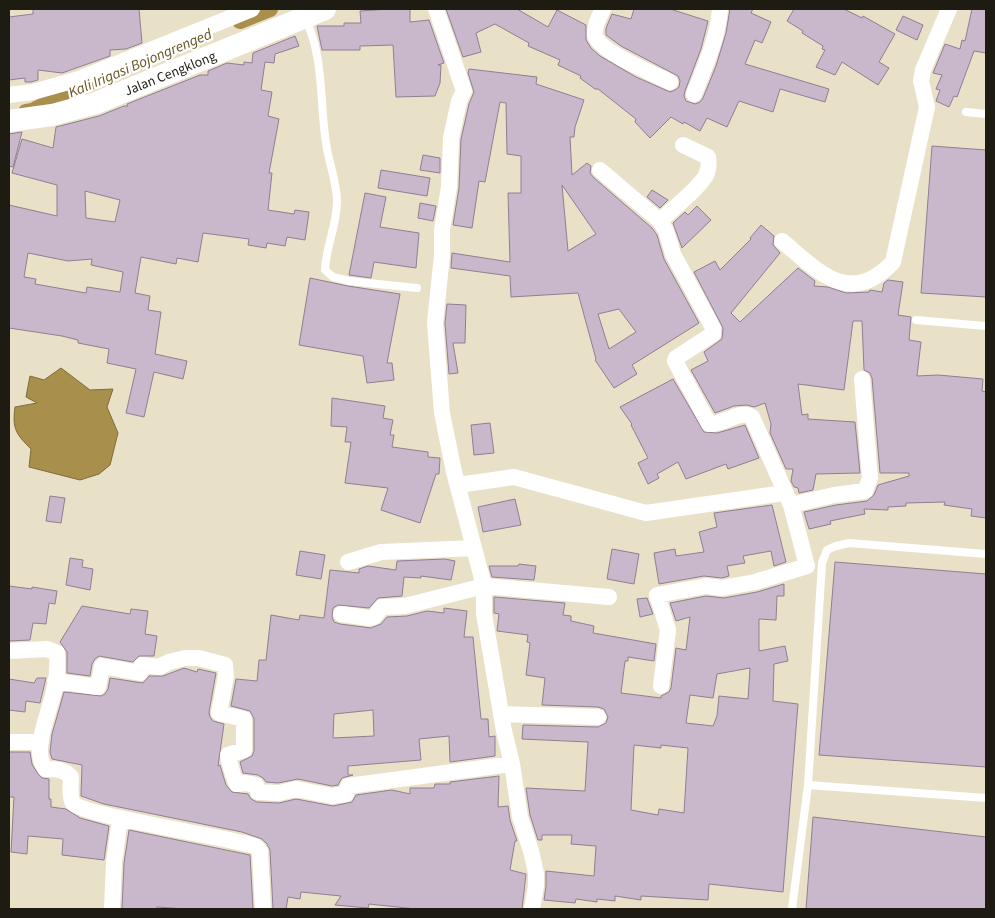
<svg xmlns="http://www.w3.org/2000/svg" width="995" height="918" font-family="'Source Sans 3',sans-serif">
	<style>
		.water { fill: #a88f4c; stroke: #7f6c3b }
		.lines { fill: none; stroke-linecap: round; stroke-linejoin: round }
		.canal { stroke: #a88f4c; stroke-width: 16 }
		.building { fill: #c9b8cc; stroke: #8f7f91; fill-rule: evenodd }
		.lane { stroke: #fff; stroke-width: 8 }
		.street { stroke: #fff; stroke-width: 16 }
		.secondary { stroke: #fff; stroke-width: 22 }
		.labels { text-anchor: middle; stroke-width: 4.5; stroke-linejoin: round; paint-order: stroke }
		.street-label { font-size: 14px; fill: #1e1b12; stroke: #fff }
		.water-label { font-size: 15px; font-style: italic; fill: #665420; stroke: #fff }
	</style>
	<rect width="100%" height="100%" fill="#e9e0c8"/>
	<!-- water -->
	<path class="water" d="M 61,368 L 90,390 L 113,389 L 107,407 L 118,433 L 110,465 L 99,474 L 80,480 L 29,467 L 31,449 C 16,434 12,429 15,407 L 37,403 L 26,397 L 30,376 L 44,380 Z"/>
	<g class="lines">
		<!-- canal -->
		<path class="canal" d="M 240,21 L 270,9
			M 26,112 L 32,111 L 78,87 L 94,80"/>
	</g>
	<!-- building -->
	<path class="building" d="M 33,9 L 139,9 L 142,43 L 126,49 L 110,50 L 110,56 L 62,73 L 38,70 L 38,80 L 31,82 L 25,82 L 25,78 L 9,80 L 9,17 L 33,14 Z
		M 390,9 L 410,9 L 410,22 L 429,20 L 444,63 L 438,65 L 441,65 L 440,83 L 435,96 L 396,97 L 393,45 L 360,46 L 360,50 L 322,50 L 317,26 L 344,26 L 344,23 L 361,23 L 360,11 Z
		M 446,9 L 517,9 L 548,27 L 557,10 L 586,25 L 586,40 L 591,48 L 600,56 L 636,77 L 670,92 L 675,90 L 679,87 L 680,81 L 678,76 L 621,46 L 606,35 L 606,28 L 612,14 L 631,19 L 634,9 L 670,9 L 708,21 L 701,49 L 685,91 L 684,96 L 686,101 L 695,104 L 700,102 L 703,98 L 716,66 L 726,33 L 730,9 L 753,9 L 751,13 L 771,22 L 762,43 L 755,40 L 745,64 L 829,89 L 825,102 L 780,89 L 773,112 L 739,101 L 727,127 L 707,118 L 700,131 L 684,122 L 683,124 L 671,117 L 650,138 L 635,122 L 636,119 L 598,89 L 595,89 L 580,78 L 581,76 L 558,65 L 560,60 L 528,46 L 529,43 L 495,24 L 476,33 L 481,52 L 463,57 Z
		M 794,9 L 844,9 L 862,18 L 863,16 L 895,34 L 879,62 L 889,68 L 878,85 L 842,62 L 835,75 L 816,67 L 825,50 L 822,49 L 823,46 L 802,33 L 803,31 L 787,21 Z
		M 972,9 L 986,9 L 986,53 L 974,51 L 957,97 L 954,96 L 949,107 L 936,101 L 940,90 L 936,89 L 942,75 L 933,73 L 945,44 L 960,49 L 962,40 L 965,41 Z
		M 903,16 L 923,25 L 917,40 L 896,30 Z
		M 295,36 L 299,46 L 275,54 L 274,63 L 265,62 L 261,90 L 272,92 L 268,116 L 279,119 L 269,173 L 272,173 L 268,210 L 294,214 L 295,210 L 309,212 L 305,240 L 287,237 L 285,246 L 267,243 L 266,248 L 248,245 L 249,239 L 203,233 L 198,262 L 177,258 L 176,264 L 141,257 L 135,293 L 150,296 L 148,310 L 161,312 L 155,354 L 187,361 L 183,379 L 154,372 L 144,417 L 126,413 L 136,369 L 107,363 L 109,349 L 78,343 L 78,340 L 62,336 L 9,328 L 9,205 L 57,216 L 57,185 L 12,173 L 22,139 L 53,148 L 56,127 L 99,116 L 124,106 L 128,106 L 127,104 L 200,75 L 208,75 L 208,71 L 227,63 L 244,65 L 244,62 L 252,63 L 253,53 ZM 85,191 L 120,200 L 115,222 L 86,218 ZM 28,253 L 68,261 L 92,259 L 91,265 L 123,272 L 120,292 L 87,287 L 86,293 L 35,284 L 36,279 L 24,277 Z
		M 469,69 L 537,77 L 536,84 L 584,100 L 575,127 L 574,137 L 570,137 L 572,175 L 587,163 L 591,166 L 590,173 L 594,178 L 652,228 L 657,235 L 664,259 L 699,323 L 632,365 L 637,374 L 614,388 L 595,360 L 596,359 L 578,293 L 511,297 L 510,276 L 451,268 L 452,253 L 510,262 L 508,193 L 521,193 L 521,156 L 507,154 L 506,103 L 500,102 L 485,182 L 479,181 L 472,228 L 453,225 L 459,188 L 461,139 L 469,104 L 474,92 L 468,73 ZM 562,185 L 596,234 L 568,251 ZM 619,309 L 636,332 L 609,349 L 598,314 Z
		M 22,132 L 13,167 L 9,166 L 9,134 Z
		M 932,146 L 986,150 L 986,297 L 921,293 Z
		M 423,155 L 440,158 L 440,173 L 420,170 Z
		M 381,170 L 430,178 L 427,196 L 378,188 Z
		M 652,190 L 668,200 L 660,208 L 647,197 Z
		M 365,193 L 386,197 L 380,227 L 419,233 L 416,268 L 374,262 L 371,278 L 349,275 Z
		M 420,203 L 436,206 L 433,221 L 418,218 Z
		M 697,206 L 711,220 L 682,248 L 673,223 L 685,212 L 688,215 Z
		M 761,225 L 774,236 L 773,245 L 780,253 L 731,313 L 740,322 L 798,268 L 815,281 L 814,286 L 828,287 L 846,293 L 869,292 L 870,290 L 882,292 L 884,283 L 888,280 L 903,282 L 898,315 L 911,317 L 909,340 L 921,342 L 917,376 L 938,375 L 983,379 L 982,391 L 986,392 L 986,518 L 971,516 L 972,509 L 944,505 L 945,502 L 906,503 L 906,506 L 888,507 L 888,510 L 864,509 L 865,514 L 830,521 L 831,524 L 809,529 L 804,512 L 836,505 L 867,501 L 874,495 L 878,485 L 909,476 L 909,473 L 880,473 L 872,378 L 870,373 L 864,370 L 862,321 L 853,321 L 844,390 L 798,384 L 802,415 L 808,414 L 808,419 L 855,422 L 860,473 L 816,474 L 813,490 L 799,493 L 798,488 L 794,487 L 791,481 L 793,469 L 786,469 L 770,433 L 771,424 L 765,403 L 754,407 L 747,405 L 734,406 L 715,413 L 691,370 L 708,361 L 704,352 L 722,339 L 723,328 L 694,272 L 715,261 L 720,270 L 751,239 L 750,238 Z
		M 310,278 L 348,286 L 400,294 L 387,363 L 392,363 L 394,380 L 367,383 L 363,356 L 299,345 Z
		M 447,304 L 466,305 L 465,343 L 453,343 L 458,373 L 449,374 L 445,323 Z
		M 673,379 L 704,432 L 717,433 L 745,425 L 759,458 L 728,469 L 726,464 L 686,479 L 678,462 L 657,474 L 659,478 L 648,484 L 638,463 L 648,458 L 631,425 L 632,424 L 620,407 Z
		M 332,398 L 385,406 L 383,418 L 393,420 L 390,435 L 394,435 L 392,447 L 428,452 L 428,457 L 440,458 L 439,474 L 436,474 L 420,523 L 381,510 L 388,488 L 345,483 L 351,442 L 345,442 L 347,427 L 331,426 Z
		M 490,423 L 494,453 L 474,455 L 471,425 Z
		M 50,496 L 65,498 L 61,523 L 46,521 Z
		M 515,499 L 521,525 L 483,532 L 478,507 Z
		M 772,505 L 786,562 L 774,566 L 771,551 L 743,556 L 745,563 L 727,566 L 729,576 L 722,578 L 704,576 L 659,584 L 654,553 L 675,549 L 676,556 L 704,552 L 699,532 L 717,527 L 714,513 Z
		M 612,549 L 639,554 L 634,584 L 607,579 Z
		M 300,551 L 325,555 L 321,579 L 296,575 Z
		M 70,558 L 83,560 L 82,567 L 93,569 L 90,590 L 66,585 Z
		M 445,559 L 455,561 L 451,580 L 421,576 L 421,578 L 404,577 L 402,596 L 378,598 L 369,608 L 338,605 L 333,608 L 332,617 L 334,622 L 340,624 L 371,628 L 381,624 L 387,617 L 407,616 L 427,611 L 444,613 L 444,608 L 467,611 L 464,637 L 473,637 L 481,719 L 488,719 L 489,737 L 495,736 L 495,756 L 450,762 L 449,736 L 419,739 L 421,760 L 348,766 L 348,775 L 353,775 L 342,778 L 338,785 L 332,786 L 298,779 L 278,783 L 266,782 L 263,778 L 258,775 L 243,773 L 240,762 L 252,756 L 254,751 L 254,719 L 250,711 L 231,706 L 236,679 L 257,681 L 259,660 L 266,660 L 271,615 L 299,620 L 300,615 L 324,618 L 330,570 L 359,573 L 359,569 L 368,566 L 396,570 L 397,561 ZM 373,710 L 374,736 L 333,738 L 334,714 Z
		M 835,562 L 986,574 L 986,767 L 819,755 Z
		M 519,564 L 536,566 L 534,580 L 492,577 L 489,566 L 518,566 Z
		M 784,584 L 784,596 L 777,596 L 776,620 L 759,619 L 759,651 L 785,646 L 788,661 L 774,664 L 773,701 L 798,704 L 783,892 L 709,884 L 708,900 L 641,896 L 641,900 L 615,896 L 615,901 L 597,899 L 597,902 L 576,899 L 575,903 L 544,900 L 546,886 L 546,871 L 594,876 L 596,846 L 571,844 L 572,835 L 542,835 L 542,840 L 538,840 L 530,815 L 526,788 L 585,791 L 588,742 L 522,739 L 523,725 L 598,727 L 606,723 L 608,717 L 604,709 L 598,707 L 542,705 L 545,678 L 526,675 L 530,643 L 527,642 L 528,635 L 497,631 L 499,614 L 494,613 L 494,597 L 565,603 L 563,615 L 571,616 L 571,621 L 594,626 L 593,633 L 656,644 L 654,661 L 628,657 L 628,661 L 625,661 L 621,693 L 661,698 L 661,696 L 669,692 L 671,688 L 676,648 L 686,650 L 690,617 L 676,621 L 670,603 L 706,596 L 724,598 L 757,592 ZM 750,668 L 748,699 L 719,696 L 717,716 L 713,726 L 686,723 L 690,695 L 713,698 L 717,674 ZM 634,745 L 661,748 L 661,745 L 688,748 L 684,813 L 659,809 L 658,815 L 631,810 Z
		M 9,586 L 32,589 L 32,587 L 57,591 L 55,604 L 49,603 L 46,624 L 33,623 L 30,640 L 9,641 Z
		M 647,598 L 653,614 L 640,617 L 637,599 Z
		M 82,606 L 130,614 L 131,609 L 148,611 L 145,634 L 157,636 L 154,656 L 139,656 L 133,662 L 99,656 L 95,659 L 92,664 L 90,676 L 67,673 L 67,652 L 60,642 Z
		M 184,668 L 197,672 L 198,669 L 216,673 L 209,712 L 210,717 L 213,721 L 224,724 L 218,766 L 220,765 L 226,785 L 232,792 L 248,794 L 251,799 L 257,802 L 279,803 L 296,799 L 333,806 L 352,802 L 356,795 L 392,790 L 410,794 L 410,788 L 434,788 L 435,784 L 450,784 L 450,782 L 499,776 L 498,807 L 508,806 L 510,820 L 517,841 L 515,841 L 510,870 L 526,874 L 522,909 L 416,909 L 369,904 L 368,908 L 335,905 L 341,896 L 301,892 L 300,899 L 288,897 L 286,909 L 273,909 L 270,850 L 267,844 L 262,839 L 242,832 L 104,804 L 81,796 L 82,765 L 52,759 L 50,752 L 52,734 L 64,692 L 101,696 L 105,694 L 108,689 L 110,678 L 143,683 L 149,676 L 163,676 Z
		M 37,678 L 46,678 L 40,703 L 26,701 L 25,712 L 9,710 L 9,679 L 34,683 Z
		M 9,752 L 30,752 L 32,764 L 38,774 L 42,778 L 49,779 L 49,799 L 51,799 L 51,807 L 66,809 L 80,818 L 109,826 L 104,860 L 62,855 L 63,839 L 28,836 L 27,854 L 11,852 L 14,797 L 9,797 Z
		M 813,817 L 986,837 L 986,909 L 806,909 Z
		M 129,830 L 250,855 L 253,909 L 185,909 L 157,907 L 157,909 L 122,909 L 124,863 Z"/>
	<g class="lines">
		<!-- lane -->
		<path class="lane" d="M 306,20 C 325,60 319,106 327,149 C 330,166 337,184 337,202 C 337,225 326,246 325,270 L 333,277 L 349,281 L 417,288
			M 966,112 L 986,114
			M 916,320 L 986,326
			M 808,785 L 986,798
			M 792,909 L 808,785 L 822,563 L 827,550 L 836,546 L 849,543 L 986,554"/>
		<!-- street -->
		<path class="street" d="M 436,9 L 464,91 L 459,101 L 451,138 L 449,187 L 442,230 L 442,255 L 435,323 L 442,413 L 454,472 L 484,586 L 484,614 L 504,731 L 512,764 L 520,817 L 531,851 L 536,873 L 536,886 L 532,909
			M 603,9 C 599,17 594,26 595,35 C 598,51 654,74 670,82
			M 694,94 C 705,66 718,38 720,9
			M 9,95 L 33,92 L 79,79 L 252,9
			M 600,170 L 660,221 L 666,231 L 673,254 L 713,328 L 713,334 L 676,358 L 675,361 L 709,424 C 724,425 739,409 752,417 L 791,505 L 807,566 L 755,582 L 722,588 L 706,586 L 657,595 L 668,630 L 661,686
			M 660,221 C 670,211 703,185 707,173 C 709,168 709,163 708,157 L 683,145
			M 782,241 C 818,271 850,308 893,262 L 927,107 L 921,81 L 923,70 L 949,9
			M 458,485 L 514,477 L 646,513 L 784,493
			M 791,505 L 834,495 L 865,491 L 870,478 L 862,379
			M 348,562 L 381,552 L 474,548
			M 341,614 L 369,618 L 374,617 L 382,607 L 405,606 L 484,586 L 609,597
			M 9,651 L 47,649 L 57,653 C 58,665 57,679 54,691 C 50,711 30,753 46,769 C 56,769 64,769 71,777 C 71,784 69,797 73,803 C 83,816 227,837 255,846 L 260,851 L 263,909
			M 55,681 L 98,687 L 102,666 L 140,673 L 142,665 L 159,667 L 169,662 L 185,658 L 199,658 L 225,665 L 226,676 L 219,713 L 244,719 L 244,750 L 228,755 C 230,765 232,775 237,784 L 245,783 L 256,785 L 258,792 L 279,793 L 296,789 L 332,796 L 346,794 L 348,786 L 512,764
			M 501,714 L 598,717
			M 9,742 L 41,742
			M 112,909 L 114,862 L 120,819"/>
		<!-- secondary -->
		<path class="secondary" d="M 9,121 L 52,115 L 96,103 L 325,9"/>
	</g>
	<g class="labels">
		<!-- street labels -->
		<g class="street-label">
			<text transform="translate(170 73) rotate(-22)" y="5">Jalan Cengklong</text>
		</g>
		<!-- water labels -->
		<g class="water-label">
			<text transform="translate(140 63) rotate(-23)" y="5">Kali Irigasi Bojongrenged</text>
		</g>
	</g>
	<!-- border -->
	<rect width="995" height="918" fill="none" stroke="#1e1b12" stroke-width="20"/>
</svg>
